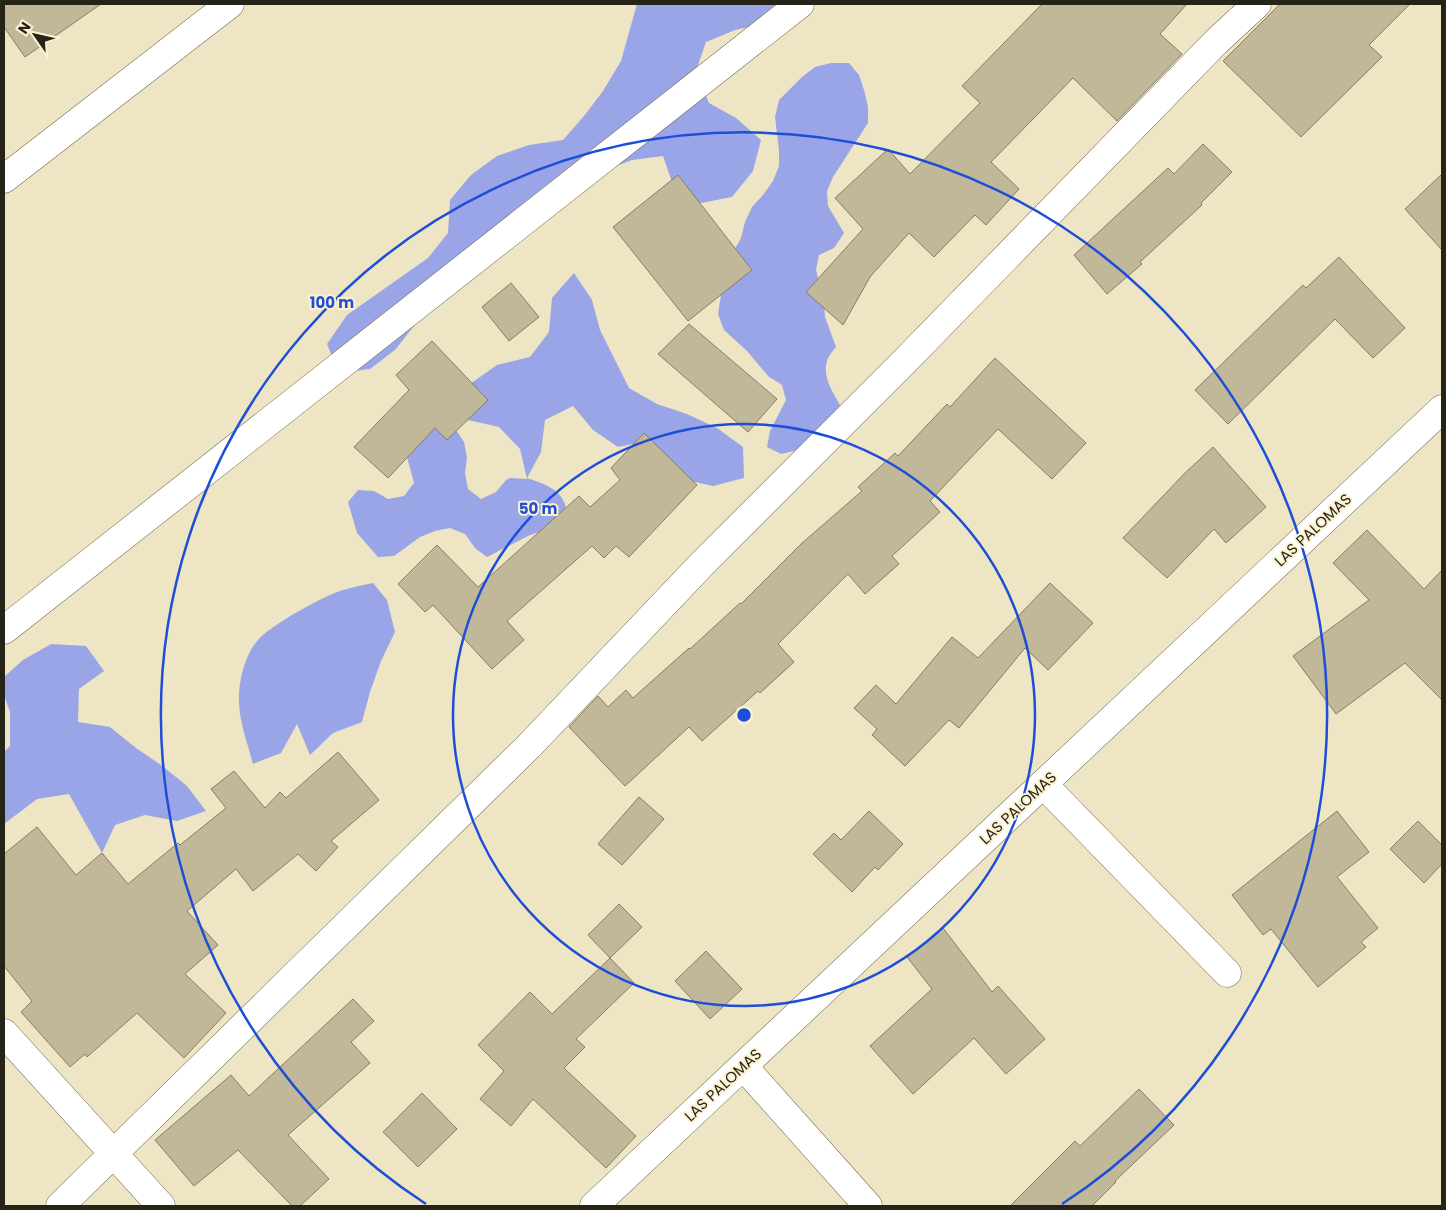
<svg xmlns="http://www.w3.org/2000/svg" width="1446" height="1210" font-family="Poppins,sans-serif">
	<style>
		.forest { fill: #99a5e6 }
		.building { fill: #c1b899; stroke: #867e60 }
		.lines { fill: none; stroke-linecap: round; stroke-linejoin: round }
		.minor-casing { stroke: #72694c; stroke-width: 29 }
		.major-casing { stroke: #72694c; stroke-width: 29 }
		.minor { stroke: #fff; stroke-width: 28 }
		.major { stroke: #fff; stroke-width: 28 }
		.ring { fill: none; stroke: #1d4ed8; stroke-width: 2.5 }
		.labels { text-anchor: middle; stroke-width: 4; stroke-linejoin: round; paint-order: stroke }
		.street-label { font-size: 15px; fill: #262317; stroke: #fcf2d2 }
		.centre { fill: #1d4ed8; stroke: #fcf2d2; stroke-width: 2.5 }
		.ring-label { font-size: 15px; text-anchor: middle; font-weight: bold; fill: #1d4ed8; stroke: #fcf2d2; stroke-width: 4; stroke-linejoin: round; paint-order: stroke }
	</style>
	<rect width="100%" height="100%" fill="#eee5c5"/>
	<!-- forest -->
	<path class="forest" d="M 637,4 L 797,4 L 767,23 L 735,30 L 706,42 L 696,71 L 709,103 L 736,118 L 761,140 L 753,171 L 732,197 L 701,203 L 673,185 L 663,156 L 632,160 L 601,172 L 426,298 L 414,326 L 395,350 L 370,369 L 339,373 L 327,344 L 347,315 L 428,258 L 448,233 L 450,200 L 471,175 L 497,156 L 529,145 L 563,140 L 584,116 L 603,91 L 621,61 Z
		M 831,63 L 849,63 L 859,75 L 864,90 L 868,107 L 868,123 L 833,177 L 827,191 L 828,206 L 844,233 L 834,248 L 819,255 L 816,270 L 824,302 L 825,317 L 836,347 C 833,351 828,356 827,361 C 822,376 833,393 840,405 L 832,417 L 798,450 L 781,454 L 767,447 L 770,431 L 786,400 L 782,385 L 768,376 L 747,351 L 724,330 L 718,314 L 723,282 L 733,252 L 741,238 L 745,222 L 752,207 L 763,195 L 773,181 L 779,166 L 779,150 L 775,117 L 779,100 L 802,77 L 815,67 Z
		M 574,273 L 592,300 L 600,330 L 629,388 L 657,404 L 687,414 L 717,428 L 743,447 L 744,478 L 713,486 L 682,479 L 648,441 L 618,447 L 593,430 L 573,406 L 545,420 L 541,452 L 527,478 C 542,483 559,488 565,504 C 567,509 566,516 566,520 L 539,532 L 530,535 L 487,557 L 475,548 L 465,534 L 450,528 L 435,531 L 420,537 L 394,556 L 378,557 L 357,533 L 348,502 L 358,490 L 374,491 L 388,499 L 404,496 L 414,483 L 405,450 L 409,434 L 440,425 L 456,430 L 464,442 L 467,458 L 465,473 L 468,489 L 481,499 L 496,492 L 506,480 L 510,478 L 527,479 L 520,449 L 499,427 L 468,420 L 470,384 L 497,365 L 530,357 L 549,332 L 552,298 Z
		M 373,583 L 387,600 L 395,632 L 381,661 L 370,692 L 362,722 L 333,733 L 310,755 L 297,724 L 281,753 L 253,764 C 248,744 239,722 239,701 C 238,683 245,654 258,640 C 271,625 323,596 343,590 C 353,587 363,585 373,583 Z
		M 51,644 L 86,646 L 104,671 L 79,689 L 78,722 L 110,727 L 136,748 L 161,765 L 187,786 L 206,811 L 177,821 L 145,815 L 115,825 L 102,853 L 69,794 L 37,799 L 4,824 L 4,752 L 10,746 L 10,712 L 4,695 L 4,677 L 23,660 Z"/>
	<!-- building -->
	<path class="building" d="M 4,4 L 101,4 L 25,57 L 4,27 Z
		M 1042,4 L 1187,4 L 1160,34 L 1182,54 L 1117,121 L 1073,78 L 991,162 L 1019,189 L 986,225 L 975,215 L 934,257 L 909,233 L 870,277 L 843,325 L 806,292 L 863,229 L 835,198 L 888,149 L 910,174 L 980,103 L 962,86 Z
		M 1280,4 L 1410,4 L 1369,45 L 1382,57 L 1301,137 L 1223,61 Z
		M 1203,144 L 1232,172 L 1201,203 L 1202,205 L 1140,262 L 1142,264 L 1107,294 L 1074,255 L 1168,168 L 1174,174 Z
		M 1442,174 L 1442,250 L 1405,209 Z
		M 678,175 L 752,270 L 688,321 L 613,227 Z
		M 1339,257 L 1405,328 L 1373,358 L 1335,319 L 1228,424 L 1195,390 L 1303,285 L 1306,288 Z
		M 511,283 L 539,317 L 509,341 L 482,307 Z
		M 689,324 L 777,399 L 748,432 L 658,354 Z
		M 432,341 L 488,400 L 447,440 L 435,428 L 388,478 L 354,447 L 409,390 L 396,375 Z
		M 995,358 L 1086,443 L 1052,479 L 998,429 L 930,501 L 940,512 L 892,556 L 899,564 L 865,594 L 848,574 L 778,644 L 794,662 L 760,693 L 758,691 L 702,741 L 689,727 L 625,786 L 569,727 L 598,696 L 608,707 L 626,690 L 633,698 L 689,648 L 690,649 L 740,603 L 741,604 L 801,544 L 862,491 L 858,487 L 895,453 L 898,456 L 947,404 L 950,407 Z
		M 644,433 L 697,485 L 629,557 L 616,546 L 604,558 L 592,546 L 507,621 L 524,640 L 492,669 L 433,605 L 425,612 L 398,584 L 437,545 L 478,587 L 579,496 L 590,507 L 620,480 L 611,468 Z
		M 1213,447 L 1266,507 L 1226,543 L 1214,529 L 1167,578 L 1123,538 L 1184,474 Z
		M 1367,530 L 1424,589 L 1442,570 L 1442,700 L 1405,663 L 1336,714 L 1293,656 L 1369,600 L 1333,563 Z
		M 1050,583 L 1093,623 L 1048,670 L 1025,648 L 959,728 L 949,720 L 905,766 L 872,735 L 877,729 L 854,708 L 876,685 L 896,704 L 952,637 L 978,658 Z
		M 338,752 L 379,800 L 331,841 L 338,847 L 316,871 L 298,854 L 253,891 L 236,869 L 187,911 L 218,945 L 185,974 L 226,1013 L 184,1058 L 137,1013 L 87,1057 L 85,1054 L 70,1067 L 21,1012 L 32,1001 L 4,966 L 4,854 L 37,827 L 76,875 L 102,853 L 128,884 L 178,843 L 180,845 L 226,808 L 211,789 L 234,771 L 265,808 L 280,792 L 286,798 Z
		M 639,797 L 664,819 L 622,865 L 598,844 Z
		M 869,811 L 903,844 L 878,870 L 875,867 L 852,892 L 813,854 L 834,833 L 841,840 Z
		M 1337,811 L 1369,852 L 1337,877 L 1378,928 L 1361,942 L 1366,947 L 1318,987 L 1271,929 L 1263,935 L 1232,895 Z
		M 1418,821 L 1442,845 L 1442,864 L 1424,883 L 1390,849 Z
		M 619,904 L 642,927 L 610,958 L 588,935 Z
		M 943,928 L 992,992 L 998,986 L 1045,1039 L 1006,1074 L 974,1038 L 913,1094 L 870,1046 L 932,989 L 907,957 Z
		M 706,951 L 742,989 L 710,1019 L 675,981 Z
		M 610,958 L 634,983 L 576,1039 L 585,1047 L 564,1068 L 636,1136 L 606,1168 L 533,1099 L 511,1126 L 480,1099 L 504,1071 L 478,1045 L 530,992 L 552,1014 Z
		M 353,999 L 374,1021 L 351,1042 L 370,1063 L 288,1135 L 329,1179 L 300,1206 L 292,1206 L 238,1150 L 194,1186 L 155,1140 L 231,1075 L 249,1096 Z
		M 1139,1089 L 1174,1125 L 1115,1181 L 1116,1182 L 1092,1206 L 1010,1206 L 1075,1141 L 1080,1146 Z
		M 422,1093 L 457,1129 L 418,1167 L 383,1132 Z"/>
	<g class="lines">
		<!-- minor casing -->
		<g class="minor-casing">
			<path id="minor" d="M 4,179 L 230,4
				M 4,630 L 800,4
				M 1043,784 L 1227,973
				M 743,1066 L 868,1206
				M 60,1206 L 530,745 L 702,564 L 904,362 L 1217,41 L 1257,4
				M 594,1206 L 1442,409"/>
		</g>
		<!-- major casing -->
		<g class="major-casing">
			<path id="major" d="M 4,1033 L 161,1206"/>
		</g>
		<!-- minor -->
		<use href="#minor" class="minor"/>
		<!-- major -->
		<use href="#major" class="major"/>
	</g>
	<!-- distance rings -->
	<g class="ring">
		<circle cx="744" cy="715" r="291"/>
		<path d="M426 1204A583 583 0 1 1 1062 1204"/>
	</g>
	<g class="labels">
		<!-- street labels -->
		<g class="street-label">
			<text transform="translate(1313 530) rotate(-43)" y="5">LAS PALOMAS</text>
			<text transform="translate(1018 808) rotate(-43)" y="5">LAS PALOMAS</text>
			<text transform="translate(723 1085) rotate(-43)" y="5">LAS PALOMAS</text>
		</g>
	</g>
	<circle cx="744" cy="715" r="8" class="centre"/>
	<g class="ring-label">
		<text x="332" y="308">100 m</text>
		<text x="538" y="514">50 m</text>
	</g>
	<!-- border -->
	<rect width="1446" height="1210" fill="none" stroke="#262317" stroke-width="10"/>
	<!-- north arrow -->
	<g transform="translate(35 35) rotate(304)" stroke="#fcf2d2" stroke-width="4" paint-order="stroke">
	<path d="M0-4L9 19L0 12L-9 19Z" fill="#262317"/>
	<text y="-8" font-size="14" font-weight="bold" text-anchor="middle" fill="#262317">N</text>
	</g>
</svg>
